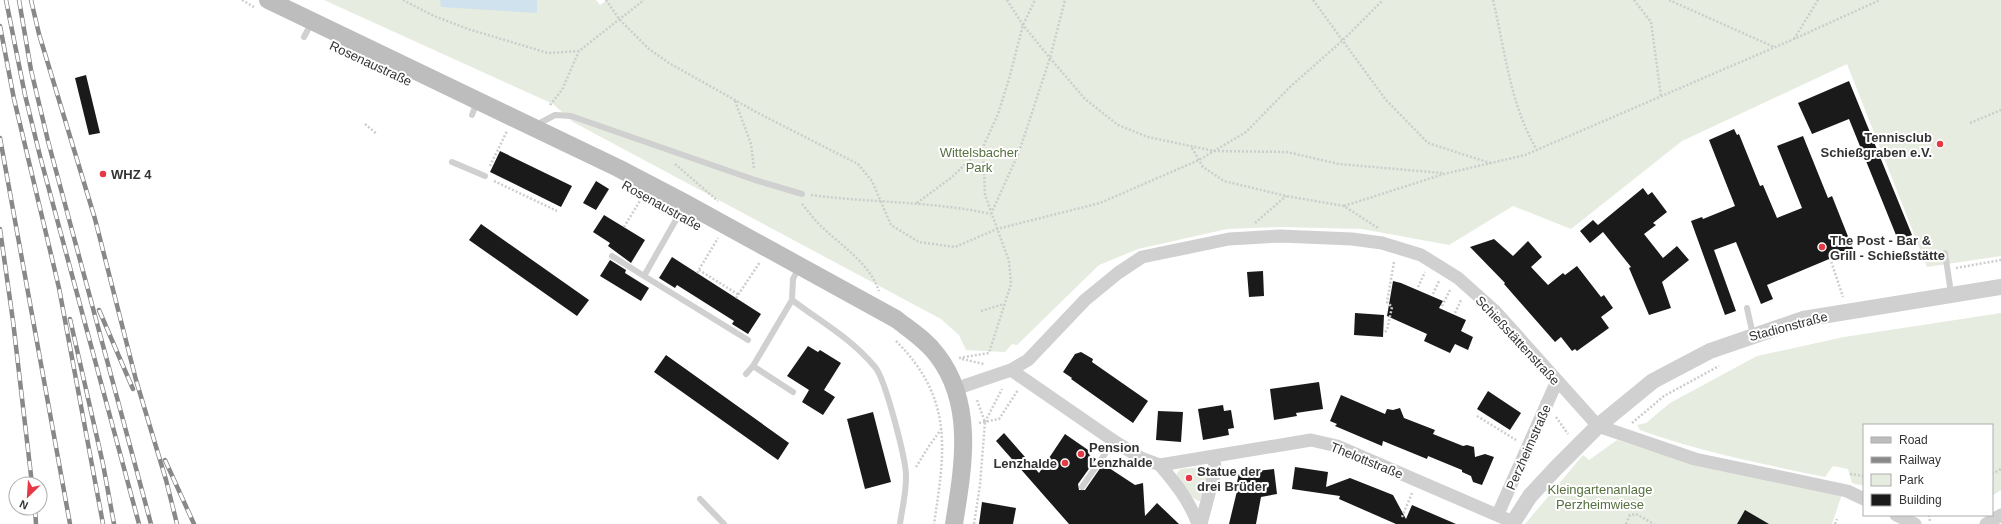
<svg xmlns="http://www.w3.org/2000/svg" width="2001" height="524" font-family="Helvetica,sans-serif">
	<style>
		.green { fill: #e6ecdf }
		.water { fill: #cfe2ee }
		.building { fill: #1a1a1a }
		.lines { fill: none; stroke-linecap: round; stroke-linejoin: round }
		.path { stroke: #cdcdcd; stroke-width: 2.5; stroke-dasharray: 2 2; stroke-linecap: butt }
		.service { stroke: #d0d0d0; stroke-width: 6 }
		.minor { stroke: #d0d0d0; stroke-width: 13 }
		.tertiary { stroke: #d0d0d0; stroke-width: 16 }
		.secondary { stroke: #bdbdbd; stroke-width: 18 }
		.rail-casing { stroke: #888; stroke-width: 4.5 }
		.rail { stroke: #fff; stroke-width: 3; stroke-dasharray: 9; stroke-linecap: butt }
		.poi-dot { fill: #e63946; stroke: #fff; stroke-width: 1.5 }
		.labels { text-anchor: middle; stroke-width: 4; stroke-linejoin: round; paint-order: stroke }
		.street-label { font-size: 13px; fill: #333; stroke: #fff }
		.poi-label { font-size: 13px; font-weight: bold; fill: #333; stroke: #fff; text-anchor: start }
		.park-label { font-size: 13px; fill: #56703f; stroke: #fff }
	</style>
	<rect width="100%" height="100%" fill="#fff"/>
	<!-- green -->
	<path class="green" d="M 324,0 L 596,0 L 600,5 L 607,0 L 2001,0 L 2001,256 L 1927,267 L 1847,64 L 1682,141 L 1571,229 L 1513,206 L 1449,245 L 1362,229 L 1280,227 L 1227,229 L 1138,249 L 1099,265 L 1017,345 L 1012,344 L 1005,352 L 966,350 L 959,335 L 941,319 L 573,122 L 553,104 Z
		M 2001,313 L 2001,490 L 1992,496 L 1992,425 L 1864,425 L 1864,486 L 1852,483 L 1848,469 L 1833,466 L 1825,477 C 1763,464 1700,452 1640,430 L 1637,425 L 1646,423 L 1670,403 L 1757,356 L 1844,337 Z
		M 1617,440 L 1696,465 L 1842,494 L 1832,524 L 1525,524 L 1583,455 L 1589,460 Z
		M 1203,467 C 1214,477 1205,490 1200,501 C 1191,500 1184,485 1177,477 L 1177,473 L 1181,469 Z"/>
	<!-- water -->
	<path class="water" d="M 440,0 L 537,0 L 537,13 L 441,7 Z"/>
	<!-- building -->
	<path class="building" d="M 86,75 L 100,133 L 89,135 L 75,78 Z
		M 1849,81 L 1912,235 L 1898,240 L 1849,119 L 1812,134 L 1798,103 Z
		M 1734,129 L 1737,135 L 1739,134 L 1760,186 L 1763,185 L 1777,218 L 1802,208 L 1777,146 L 1803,136 L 1828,198 L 1832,196 L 1853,249 L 1767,285 L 1773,299 L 1761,304 L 1736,242 L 1714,250 L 1736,311 L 1725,315 L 1691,221 L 1702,217 L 1703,219 L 1735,206 L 1709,140 Z
		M 500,151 L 572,186 L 561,207 L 490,172 Z
		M 596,181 L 609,189 L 596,210 L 583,203 Z
		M 1643,188 L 1648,195 L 1652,192 L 1667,212 L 1653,223 L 1656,225 L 1644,234 L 1663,258 L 1677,246 L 1689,260 L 1662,282 L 1671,308 L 1649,315 L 1629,268 L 1631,267 L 1603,232 L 1590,243 L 1580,231 L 1593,220 L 1598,225 Z
		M 604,215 L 645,240 L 631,263 L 608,246 L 610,243 L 593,232 Z
		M 481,224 L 589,300 L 577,316 L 469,240 Z
		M 1494,239 L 1513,256 L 1528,241 L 1542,257 L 1531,267 L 1548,285 L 1563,273 L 1565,275 L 1577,266 L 1601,297 L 1604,295 L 1613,308 L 1601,317 L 1609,328 L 1577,351 L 1575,349 L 1572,351 L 1561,337 L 1555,342 L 1504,284 L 1505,283 L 1470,247 Z
		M 672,257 L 761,314 L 748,334 L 732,324 L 734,321 L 677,285 L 675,288 L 659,278 Z
		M 610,260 L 626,270 L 625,273 L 649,288 L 641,301 L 600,276 Z
		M 1263,271 L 1264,296 L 1249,297 L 1247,272 Z
		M 1393,281 L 1401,283 L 1443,301 L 1439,308 L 1466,320 L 1461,331 L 1473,337 L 1468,350 L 1455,344 L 1450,353 L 1424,341 L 1427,334 L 1387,316 Z
		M 1355,313 L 1384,315 L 1383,337 L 1354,335 Z
		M 808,346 L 818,352 L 820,350 L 841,363 L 824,390 L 835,397 L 823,415 L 802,402 L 809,390 L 787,376 Z
		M 1081,352 L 1093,359 L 1092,362 L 1148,401 L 1133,423 L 1071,379 L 1072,378 L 1063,372 L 1075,354 Z
		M 666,355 L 789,443 L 778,460 L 654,372 Z
		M 1319,382 L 1323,409 L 1296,413 L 1297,416 L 1274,420 L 1270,389 Z
		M 1488,391 L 1521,413 L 1510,430 L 1477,409 Z
		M 1341,395 L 1385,414 L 1387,409 L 1393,410 L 1400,408 L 1404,418 L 1435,430 L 1433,434 L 1463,446 L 1467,445 L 1474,447 L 1475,457 L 1485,454 L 1494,457 L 1482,485 L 1473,482 L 1471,476 L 1462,472 L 1462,470 L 1428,456 L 1427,459 L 1383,441 L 1382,446 L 1335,426 L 1337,424 L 1330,421 Z
		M 1223,405 L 1224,411 L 1231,410 L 1234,428 L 1228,429 L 1229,435 L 1203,440 L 1198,409 Z
		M 1158,411 L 1183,412 L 1181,442 L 1156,440 Z
		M 873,412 L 891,482 L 865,489 L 847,419 Z
		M 1004,433 L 1039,473 L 1065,434 L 1091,452 L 1089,455 L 1096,459 L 1078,484 L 1079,490 L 1085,490 L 1103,464 L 1135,485 L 1143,483 L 1145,516 L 1157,503 L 1179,524 L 1069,524 L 996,441 Z
		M 1295,467 L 1328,472 L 1326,487 L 1350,478 L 1393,495 L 1406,519 L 1412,505 L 1456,524 L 1396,524 L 1339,499 L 1340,496 L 1292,489 Z
		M 1274,469 L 1277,494 L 1261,497 L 1256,524 L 1229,524 L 1238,487 L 1236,487 L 1239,473 Z
		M 982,502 L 1016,508 L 1013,524 L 979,524 Z
		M 1745,510 L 1769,524 L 1737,524 Z"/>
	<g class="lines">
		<!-- path -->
		<path class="path" d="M 242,0 L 254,7
			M 403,0 L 434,16 L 468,29 L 548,53 L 579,51 L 644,0
			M 606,0 L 620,20 L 649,49 L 669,63 L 758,113 L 858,164 L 872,181 L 891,225 L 919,242 L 955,247 L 997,229 L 1100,203 L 1199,160 L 1246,132 L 1291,86 L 1342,41 L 1383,0
			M 1007,0 L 1023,25 L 1050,58 L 1085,99 L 1118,125 L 1148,137 L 1214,151 L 1287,152 L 1339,164 L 1442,173
			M 1313,0 L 1386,100 L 1428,143 L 1490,163
			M 1493,0 C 1505,50 1510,105 1537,150
			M 1634,0 L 1651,22 L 1661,96
			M 1669,0 L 1774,47
			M 1794,39 L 1818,0
			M 735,101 L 751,144 L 754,169
			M 550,105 L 562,90 L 579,51
			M 1970,123 L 2001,110
			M 365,124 L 377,134
			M 1192,148 L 1203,167 L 1224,181 L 1286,196 L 1344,206 L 1378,228
			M 675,164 L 718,201
			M 490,166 L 507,131
			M 494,181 L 557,211
			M 811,195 C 871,203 932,201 991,214
			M 917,203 L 952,177 L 983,147 L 998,114 L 1009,79 L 1023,25 L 1035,0
			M 802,204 C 809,212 815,221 823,228 C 843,247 869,263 879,291
			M 1344,206 L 1444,174 L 1525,155 L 1794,39 L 1880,0
			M 991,214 L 1019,152 L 1050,58 L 1065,0
			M 1255,223 L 1286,196
			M 624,227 L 641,199
			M 1830,258 L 1843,297
			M 1956,268 L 2001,260
			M 699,270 L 739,295
			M 697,273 L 718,238
			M 1418,287 L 1425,272
			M 1433,294 L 1439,281
			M 736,298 L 760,262
			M 1442,306 L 1450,290
			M 981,311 L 1004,304
			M 1455,313 L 1461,300
			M 1385,332 L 1387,330 L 1392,307 L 1387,302 L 1394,262
			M 896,341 C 954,399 945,450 934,524
			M 959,358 L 989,353 L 1011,284 L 1009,261 L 985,195 L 983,147
			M 962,359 L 984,364
			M 1477,416 L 1516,440
			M 1556,417 L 1568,434
			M 985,422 L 1002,389
			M 979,423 L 999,419 L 1018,390
			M 1632,423 L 1664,396 L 1719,366
			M 916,467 L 929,446 L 942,428
			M 1850,474 L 1864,476
			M 1992,474 L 2001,469
			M 1929,515 L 1930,522
			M 1402,517 L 1412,493
			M 974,524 L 980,485 L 985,422 L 977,400
			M 1626,524 L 1630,515 L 1636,514 L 1654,524
			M 1835,524 L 1837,519"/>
		<!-- service -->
		<path class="service" d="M 304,37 L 312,22
			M 472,115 L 477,102
			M 536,125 L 555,115 L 571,116 L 755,180 L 802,194
			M 452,162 L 485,176
			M 685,204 L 644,276 L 748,340
			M 1945,253 L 1951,293
			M 612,256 L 644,276
			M 799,267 L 793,279 L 792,300 C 821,322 851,338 875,367 C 885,378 907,462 906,478 C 906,494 902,509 900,524
			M 1747,308 L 1753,335
			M 753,366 L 793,392
			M 746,374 L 753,366 L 792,300
			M 1082,487 L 1114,441
			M 700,499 L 724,524"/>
		<!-- minor -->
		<path class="minor" d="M 1011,370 L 1114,441 L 1141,458 L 1160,465 L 1311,440 L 1337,446 L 1513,522
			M 955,389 L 1011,370 L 1028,360 L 1085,300 L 1118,273 L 1142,257 L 1229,239 L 1280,236 L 1352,239 L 1382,243 L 1421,255 L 1458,278 L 1495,311 L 1598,426 L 1695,459 L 1847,491 L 1864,499
			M 1160,465 C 1176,484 1189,500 1198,524
			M 1498,514 L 1557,381
			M 1896,515 L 1915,524
			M 1201,524 L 1215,471 L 1214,457
			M 1986,524 L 2001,515"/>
		<!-- tertiary -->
		<path class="tertiary" d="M 1512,524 L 1530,496 L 1556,468 L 1598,426 L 1653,381 L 1710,351 L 1803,319 L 2001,287"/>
		<!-- secondary -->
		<path class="secondary" d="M 268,0 L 618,168 L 685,203 L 896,319 C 910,330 926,340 937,355 C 975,404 963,468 954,524"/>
		<!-- rail casing -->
		<g class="rail-casing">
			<path id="rail" d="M 6,0 L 25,95 L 40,156 L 139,524
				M 19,0 L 31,70 L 48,141 L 151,524
				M 31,0 L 39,34 L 95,219 L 136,380 L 166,480 L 177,524
				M 0,26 L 14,99 L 59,288 L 103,524
				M 0,138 L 70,524
				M 0,229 L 13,321 L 32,484
				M 99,310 L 133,389
				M 70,319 L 103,464 L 114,524
				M 165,460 L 194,524
				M 35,508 L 36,524"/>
		</g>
		<!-- rail -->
		<use href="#rail" class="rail"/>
	</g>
	<!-- markers -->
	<g class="poi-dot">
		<circle cx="1940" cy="144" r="4"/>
		<circle cx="103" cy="174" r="4"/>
		<circle cx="1822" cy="247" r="4"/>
		<circle cx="1081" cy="454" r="4"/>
		<circle cx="1065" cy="463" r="4"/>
		<circle cx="1189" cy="478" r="4"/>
	</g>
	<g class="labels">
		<!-- street labels -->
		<g class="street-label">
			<text transform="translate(371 63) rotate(25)" y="5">Rosenaustraße</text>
			<text transform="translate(662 205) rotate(29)" y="5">Rosenaustraße</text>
			<text transform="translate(1788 326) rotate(-15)" y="5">Stadionstraße</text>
			<text transform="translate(1518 340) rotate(47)" y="5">Schießstättenstraße</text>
			<text transform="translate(1528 447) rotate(-66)" y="5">Perzheimstraße</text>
			<text transform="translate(1367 460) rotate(22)" y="5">Thelottstraße</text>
		</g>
		<!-- poi labels -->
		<g class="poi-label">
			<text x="1932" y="142" text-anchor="end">Tennisclub<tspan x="1932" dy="15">Schießgraben e.V.</tspan></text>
			<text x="111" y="179">WHZ 4</text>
			<text x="1830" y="245">The Post - Bar &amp;<tspan x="1830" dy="15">Grill - Schießstätte</tspan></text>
			<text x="1089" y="452">Pension<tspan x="1089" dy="15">Lenzhalde</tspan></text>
			<text x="1057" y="468" text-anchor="end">Lenzhalde</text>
			<text x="1197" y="476">Statue der<tspan x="1197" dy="15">drei Brüder</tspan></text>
		</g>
		<!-- park labels -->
		<g class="park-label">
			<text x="979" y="157">Wittelsbacher<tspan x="979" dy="15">Park</tspan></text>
			<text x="1600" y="494">Kleingartenanlage<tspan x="1600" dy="15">Perzheimwiese</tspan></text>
		</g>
	</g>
	<!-- legend -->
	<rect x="1863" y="424" width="130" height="92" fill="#ffffff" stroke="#adadad"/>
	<rect x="1871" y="437" width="20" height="6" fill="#bdbdbd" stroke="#adadad"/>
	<text x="1899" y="444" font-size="12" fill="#333333">Road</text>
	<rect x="1871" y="457" width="20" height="6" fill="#888888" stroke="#adadad"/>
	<text x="1899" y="464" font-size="12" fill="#333333">Railway</text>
	<rect x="1871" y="474" width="20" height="12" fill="#e6ecdf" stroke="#adadad"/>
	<text x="1899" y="484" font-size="12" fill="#333333">Park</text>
	<rect x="1871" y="494" width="20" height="12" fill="#1a1a1a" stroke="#adadad"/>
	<text x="1899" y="504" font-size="12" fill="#333333">Building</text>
	<!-- north arrow -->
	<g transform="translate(28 496) rotate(205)"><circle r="19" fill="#ffffff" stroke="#adadad"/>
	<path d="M0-3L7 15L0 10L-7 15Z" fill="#e63946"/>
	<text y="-6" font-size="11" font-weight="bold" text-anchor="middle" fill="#333333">N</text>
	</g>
</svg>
